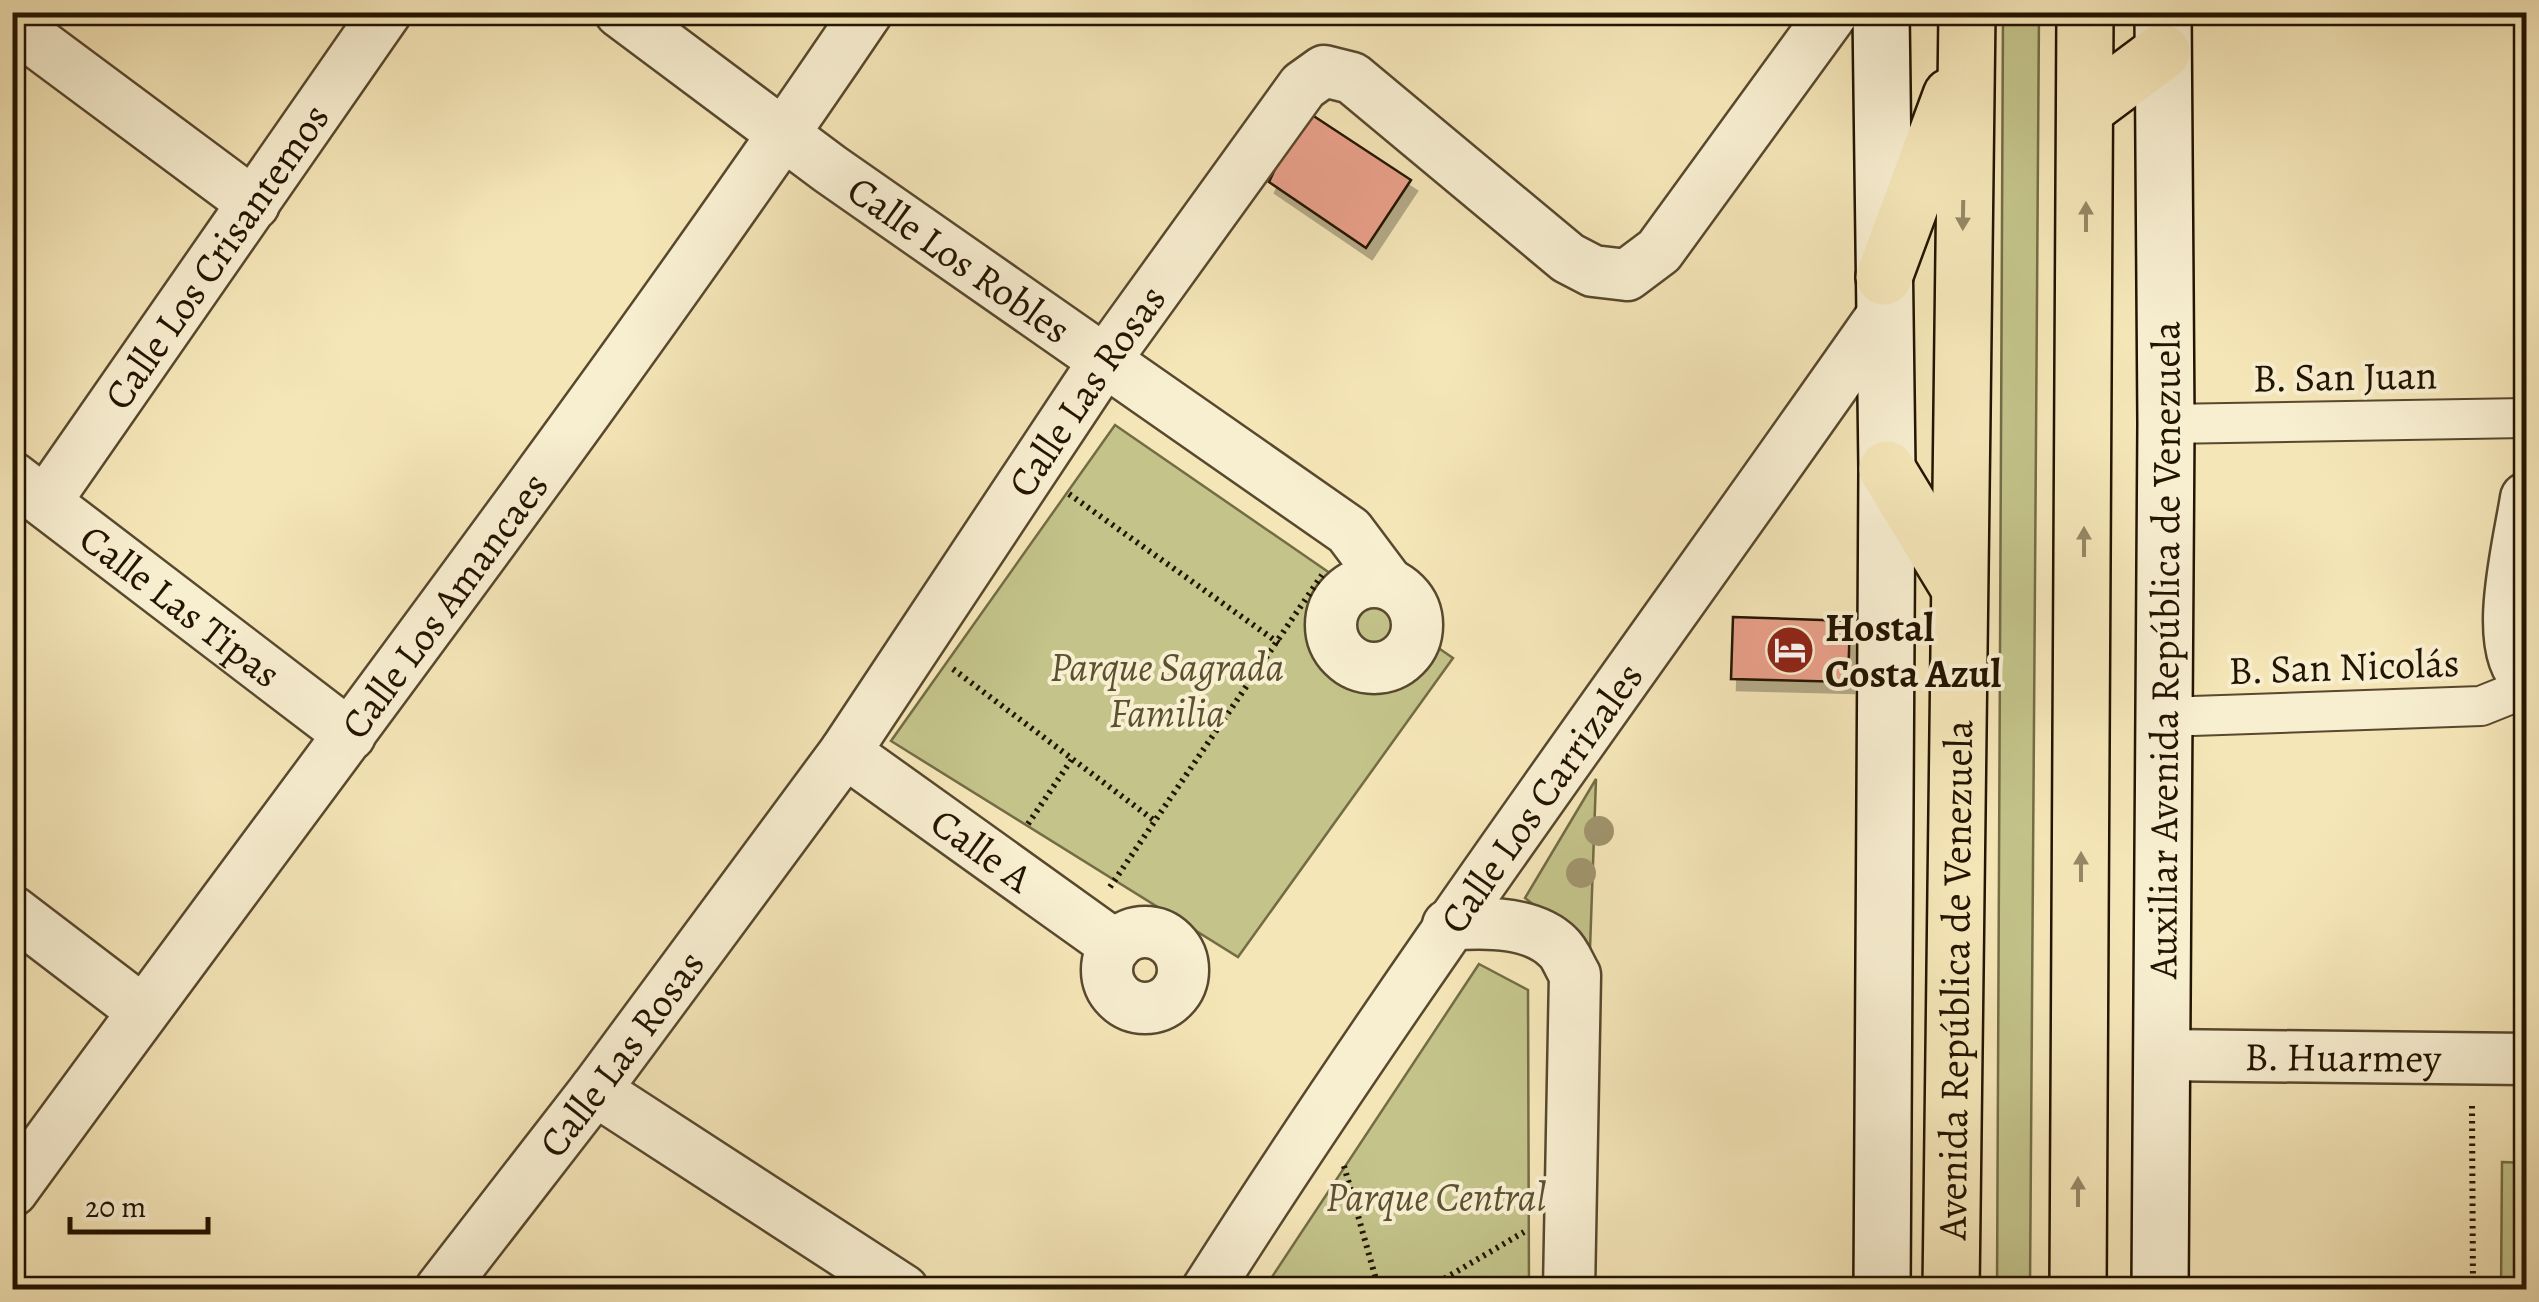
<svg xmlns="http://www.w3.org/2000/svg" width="2539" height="1302" font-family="Alegreya,serif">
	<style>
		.green { fill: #c3c38a; stroke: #736c45; stroke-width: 2.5 }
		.building { fill: #e9a08a; stroke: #231400; stroke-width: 2.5; filter: url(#shadow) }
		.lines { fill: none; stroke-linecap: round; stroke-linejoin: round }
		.pedestrian-casing { stroke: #58482e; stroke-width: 42 }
		.minor-casing { stroke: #58482e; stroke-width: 55 }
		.secondary-casing { stroke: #231400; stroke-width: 60 }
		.primary-casing { stroke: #231400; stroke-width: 60 }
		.path { stroke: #231400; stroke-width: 6; stroke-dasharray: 2.5 5; stroke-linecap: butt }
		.pedestrian { stroke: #f8efd1; stroke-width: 38 }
		.minor { stroke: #f8efd1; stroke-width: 50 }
		.secondary { stroke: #f8efd1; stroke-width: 55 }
		.primary { stroke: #f5e6b8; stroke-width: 55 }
		.tree { fill: #a0946d }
		.oneway { fill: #968865 }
		.labels { text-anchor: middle; stroke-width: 8; stroke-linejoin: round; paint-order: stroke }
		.street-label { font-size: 40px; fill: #231400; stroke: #f8efd1 }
		.poi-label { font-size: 40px; font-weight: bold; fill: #231400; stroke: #f8efd1; text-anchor: start }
		.park-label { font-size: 40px; font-style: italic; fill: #5b5130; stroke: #f8efd1 }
	</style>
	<defs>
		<filter id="shadow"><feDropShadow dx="6" dy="11" stdDeviation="0" flood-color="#0004"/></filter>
	</defs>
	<rect width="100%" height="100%" fill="#f5e6b8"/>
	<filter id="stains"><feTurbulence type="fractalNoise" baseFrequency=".002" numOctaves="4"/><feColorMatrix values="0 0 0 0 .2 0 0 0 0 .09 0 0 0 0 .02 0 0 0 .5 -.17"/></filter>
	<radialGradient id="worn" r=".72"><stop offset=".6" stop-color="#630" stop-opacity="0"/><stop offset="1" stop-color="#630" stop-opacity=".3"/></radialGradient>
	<!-- green -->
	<path class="green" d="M 2039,12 L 2030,1289 L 1997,1290 L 2003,13 Z
		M 1115,425 L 1453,658 L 1238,957 L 891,741 Z
		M 1596,779 L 1590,949 L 1525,898 Z
		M 1479,964 L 1528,990 L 1529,1289 L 1264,1289 Z
		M 2502,1162 L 2526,1163 L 2526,1289 L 2501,1289 Z"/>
	<!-- building -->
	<path class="building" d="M 1303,109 L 1411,180 L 1366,248 L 1269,182 Z
		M 1733,617 L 1850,621 L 1848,682 L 1731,679 Z"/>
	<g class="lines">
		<!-- pedestrian casing -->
		<g class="pedestrian-casing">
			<path id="pedestrian" d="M 2166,424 L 2526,418
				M 2163,717 L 2481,706 L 2526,688"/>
		</g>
		<!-- minor casing -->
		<g class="minor-casing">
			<g id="minor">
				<path id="s1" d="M 620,12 L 830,169 L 1349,531 L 1388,583"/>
				<path d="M 12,24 L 254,204"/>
				<path id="s2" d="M 12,477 L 350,735"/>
				<path d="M 2526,498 C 2520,539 2491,649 2526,677"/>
				<path id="s3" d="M 46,501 L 386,12"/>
				<circle cx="1374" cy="625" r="43"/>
				<path id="s4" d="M 845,752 L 1116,946"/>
				<path d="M 12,911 L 143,1011"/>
				<path d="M 1448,925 C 1481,922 1532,921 1558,947 C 1565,953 1570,967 1575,975 L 1569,1290"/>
				<circle cx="1145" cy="970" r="38"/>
				<path id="s5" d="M 2161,1055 L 2526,1059"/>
				<path d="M 595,1090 L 903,1290"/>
				<path id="s6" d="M 12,1191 C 298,798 595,414 867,12"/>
				<path id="s7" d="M 440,1290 L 595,1090 L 845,752 L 1103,363 L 1303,86 L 1324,71 L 1352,78 L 1568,258 L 1593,271 L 1627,275 L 1659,251 L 1833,12"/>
				<path id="s8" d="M 1207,1290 C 1420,955 1657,638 1884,313"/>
			</g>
		</g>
		<!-- secondary casing -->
		<g class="secondary-casing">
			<g id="secondary">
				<path d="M 1881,12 L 1887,469 L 1882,1290"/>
				<path id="s9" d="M 2160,1290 L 2166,424 L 2163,12"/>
			</g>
		</g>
		<!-- primary casing -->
		<g class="primary-casing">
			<g id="primary">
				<path d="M 2087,108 L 2162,52"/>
				<path d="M 1884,277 L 1951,96"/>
				<path d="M 1887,469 L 1958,586"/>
				<path id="s10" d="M 1951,1290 L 1967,12"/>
				<path d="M 2078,1290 L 2085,12"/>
			</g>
		</g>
		<!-- path -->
		<path class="path" d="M 1069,494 L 1280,644
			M 953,669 L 1156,822
			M 1028,824 L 1072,759
			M 1110,887 L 1322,575
			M 2472,1106 L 2473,1290
			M 1344,1166 L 1379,1290
			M 1425,1290 L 1524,1232"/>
		<!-- pedestrian -->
		<use href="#pedestrian" class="pedestrian"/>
		<!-- minor -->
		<use href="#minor" class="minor"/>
		<!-- secondary -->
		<use href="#secondary" class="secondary"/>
		<!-- primary -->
		<use href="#primary" class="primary"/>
	</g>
	<!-- trees -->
	<g class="tree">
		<circle cx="1599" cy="831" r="15"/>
		<circle cx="1581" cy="873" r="15"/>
	</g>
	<!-- one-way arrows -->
	<defs><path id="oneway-solid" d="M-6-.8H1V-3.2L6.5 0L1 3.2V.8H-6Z" transform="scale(2.5)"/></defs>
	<g class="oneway">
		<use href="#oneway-solid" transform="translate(1963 215) rotate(91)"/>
		<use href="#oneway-solid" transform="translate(2086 217) rotate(-90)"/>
		<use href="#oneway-solid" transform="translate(2084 542) rotate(-90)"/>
		<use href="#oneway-solid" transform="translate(2081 867) rotate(-90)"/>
		<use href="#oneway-solid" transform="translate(2078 1192) rotate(-90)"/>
	</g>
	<!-- icons -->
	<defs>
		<g id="hotel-disc" transform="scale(2.5)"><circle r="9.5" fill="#8f2418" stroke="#f8efd1"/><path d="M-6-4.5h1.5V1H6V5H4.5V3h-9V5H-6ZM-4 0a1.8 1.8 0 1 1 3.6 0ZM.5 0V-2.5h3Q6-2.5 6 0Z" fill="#fff"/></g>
	</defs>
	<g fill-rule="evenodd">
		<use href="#hotel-disc" x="1790" y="650"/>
	</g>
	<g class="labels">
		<!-- street labels -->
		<g class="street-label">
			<text dy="14" stroke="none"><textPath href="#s3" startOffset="298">Calle Los Crisantemos</textPath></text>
			<text dy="14" stroke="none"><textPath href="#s1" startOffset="420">Calle Los Robles</textPath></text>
			<text transform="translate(2345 376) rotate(-1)" y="14">B. San Juan</text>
			<text dy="14" stroke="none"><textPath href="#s7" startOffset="1108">Calle Las Rosas</textPath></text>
			<text dy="14" stroke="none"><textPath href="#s6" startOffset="728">Calle Los Amancaes</textPath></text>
			<text dy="14" stroke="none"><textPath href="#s2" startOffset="212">Calle Las Tipas</textPath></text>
			<text dy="14" stroke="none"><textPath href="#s9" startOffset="640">Auxiliar Avenida República de Venezuela</textPath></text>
			<text transform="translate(2344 666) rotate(-2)" y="14">B. San Nicolás</text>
			<text dy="14" stroke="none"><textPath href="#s8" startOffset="595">Calle Los Carrizales</textPath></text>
			<text dy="14" stroke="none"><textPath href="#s4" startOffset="168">Calle A</textPath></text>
			<text dy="14" stroke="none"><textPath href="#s10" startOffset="310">Avenida República de Venezuela</textPath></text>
			<text dy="14" stroke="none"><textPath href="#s7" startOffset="298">Calle Las Rosas</textPath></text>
			<text dy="14" stroke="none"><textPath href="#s5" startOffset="182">B. Huarmey</textPath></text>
		</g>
		<!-- poi labels -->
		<g class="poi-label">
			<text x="1825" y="641">Hostal<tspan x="1825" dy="46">Costa Azul</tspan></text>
		</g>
		<!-- park labels -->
		<g class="park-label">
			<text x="1167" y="681">Parque Sagrada<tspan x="1167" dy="46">Familia</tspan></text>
			<text x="1436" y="1211">Parque Central</text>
		</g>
	</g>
	<!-- margin -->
	<rect width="2539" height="1302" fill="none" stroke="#f5e6b8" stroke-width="50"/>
	<rect x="15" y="15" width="2509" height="1272" fill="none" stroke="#231400" stroke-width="5"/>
	<rect x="25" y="25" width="2489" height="1252" fill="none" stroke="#231400" stroke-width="2.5"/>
	<!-- scale -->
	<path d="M70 1217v15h138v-15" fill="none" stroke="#231400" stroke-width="5"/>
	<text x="85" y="1217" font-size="30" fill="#231400" stroke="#f8efd1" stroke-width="8" paint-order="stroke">20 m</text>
	<rect width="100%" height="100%" filter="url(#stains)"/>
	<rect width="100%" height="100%" fill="url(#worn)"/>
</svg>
